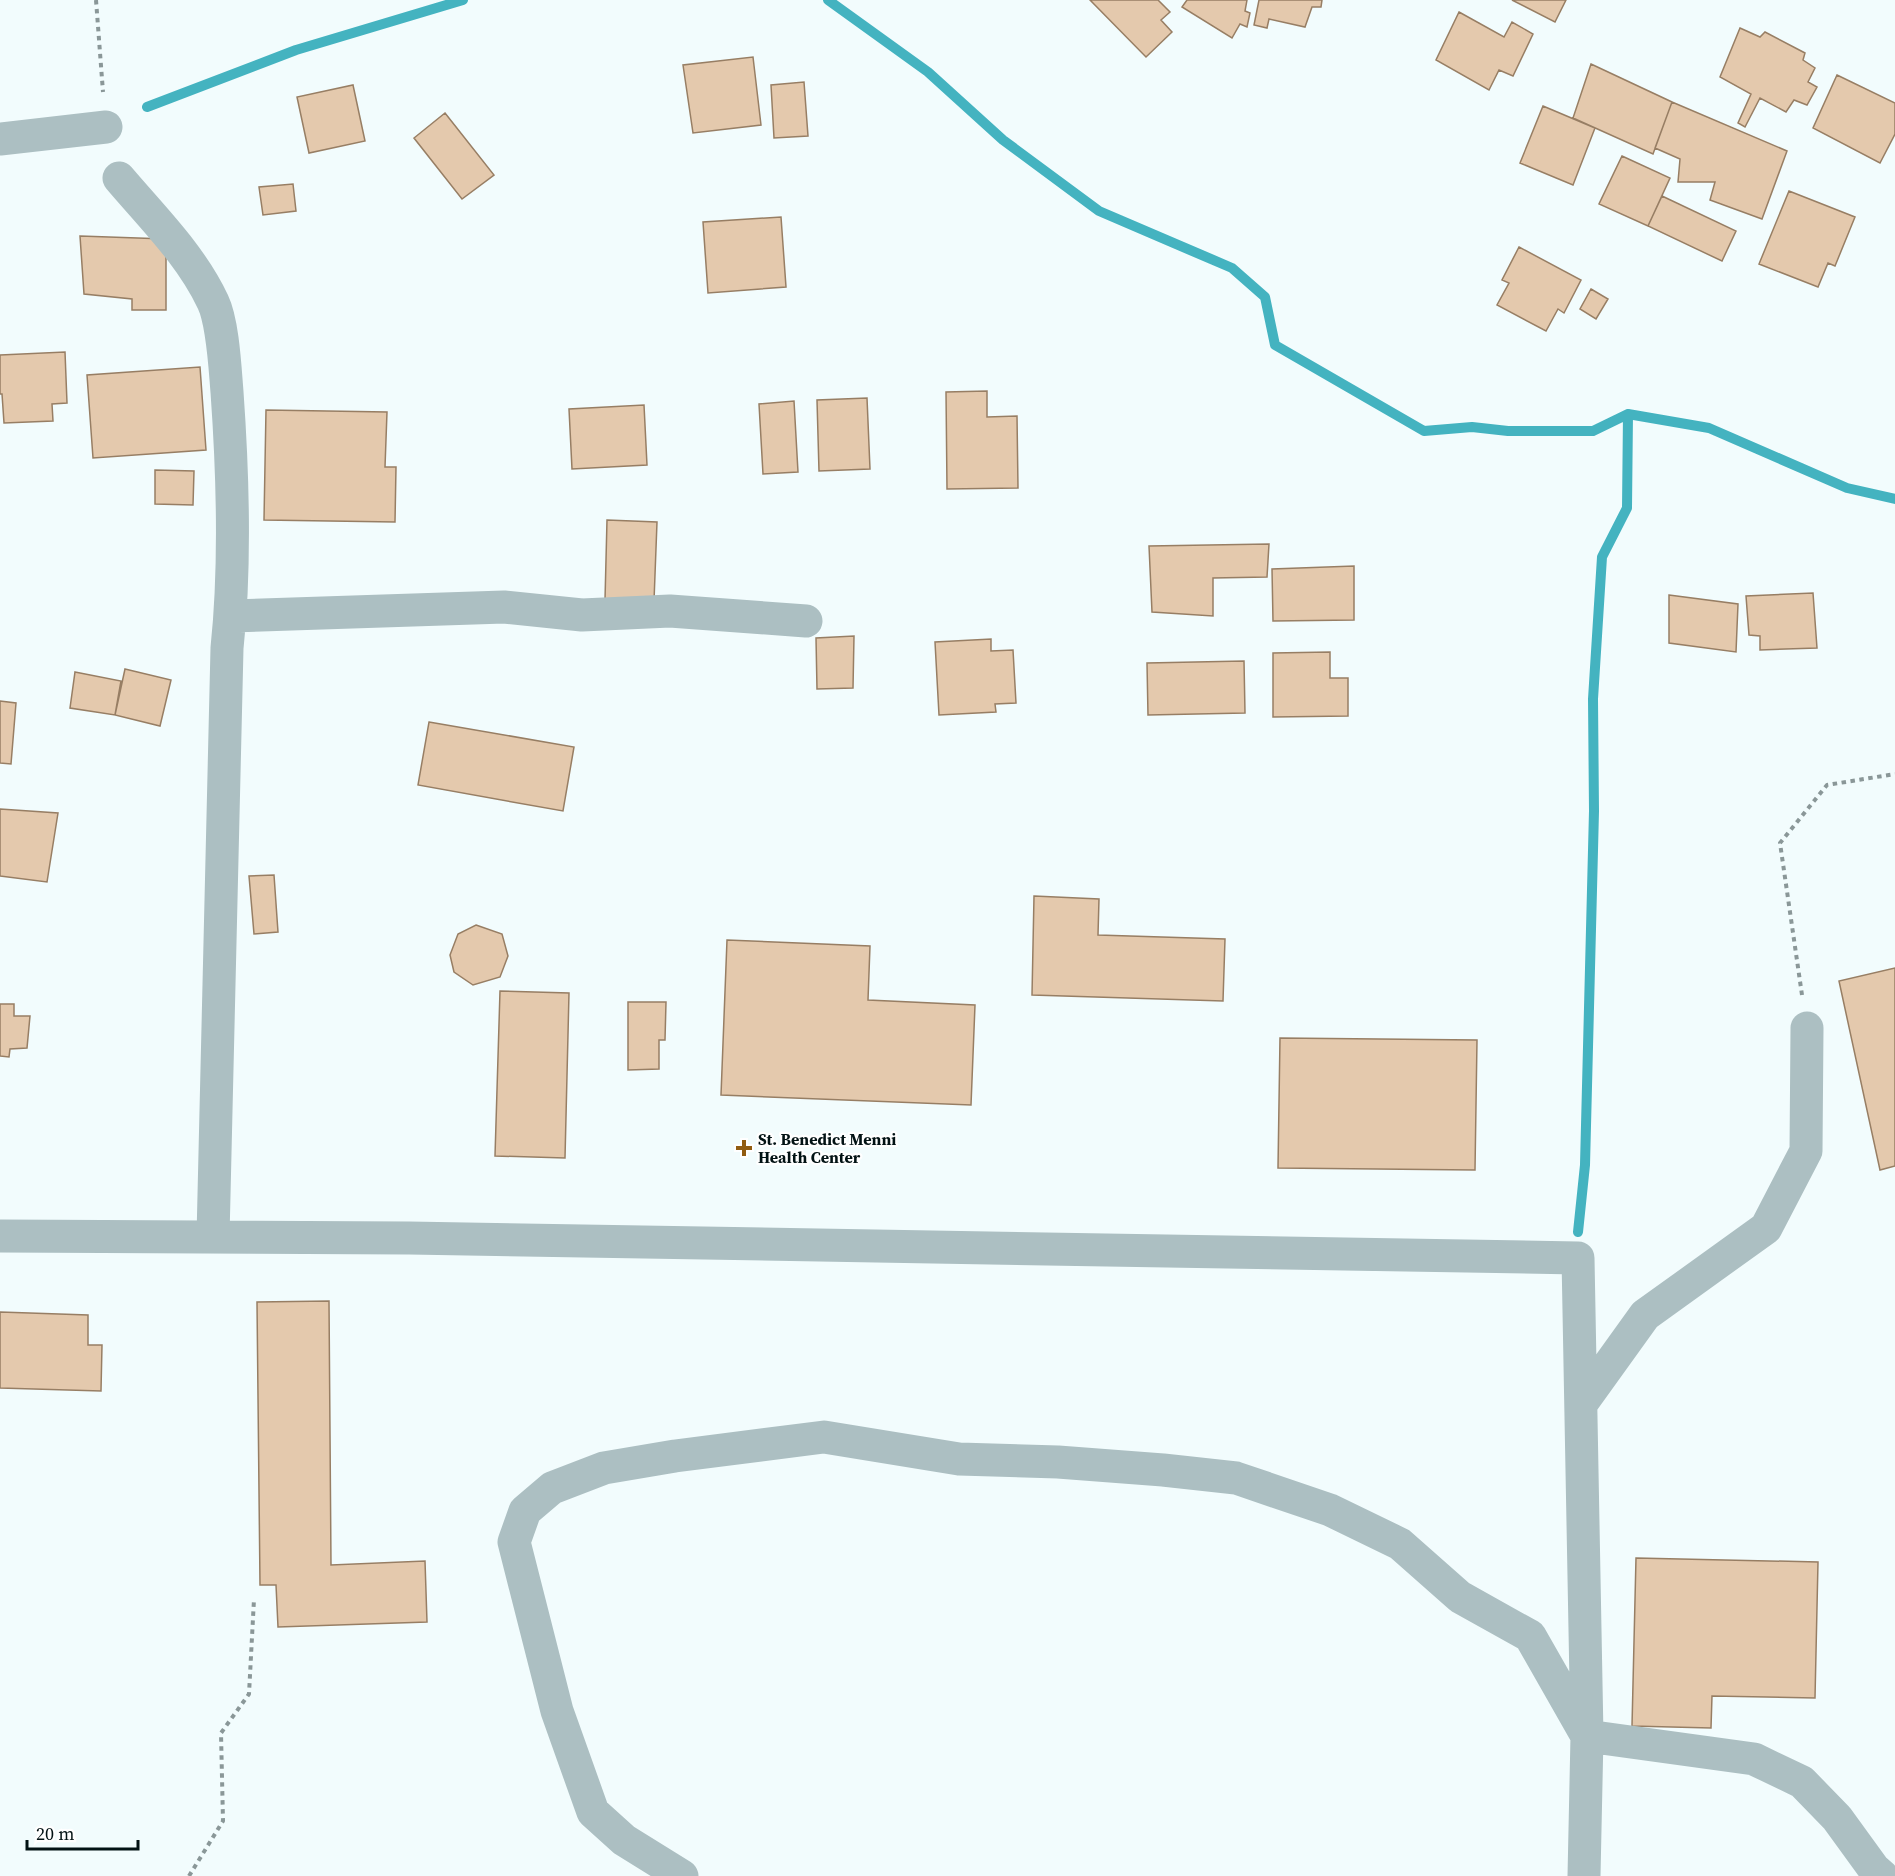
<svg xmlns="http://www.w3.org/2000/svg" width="1895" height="1876" font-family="'Source Serif 4',serif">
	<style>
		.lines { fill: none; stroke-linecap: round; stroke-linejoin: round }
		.stream { stroke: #44b3c0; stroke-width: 10 }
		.building { fill: #e4c9ad; stroke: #977e64; stroke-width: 1.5 }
		.path { stroke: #8a9798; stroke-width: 4; stroke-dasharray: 4.5 4.5; stroke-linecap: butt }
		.minor { stroke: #acbfc2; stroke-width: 33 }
		.poi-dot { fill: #915c11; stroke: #fff; stroke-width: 2 }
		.labels { text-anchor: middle; stroke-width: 4.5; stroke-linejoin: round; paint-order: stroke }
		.poi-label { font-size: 16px; font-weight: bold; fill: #021214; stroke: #fff; text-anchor: start }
	</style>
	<rect width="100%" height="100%" fill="#f2fcfd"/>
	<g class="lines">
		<!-- stream -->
		<path class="stream" d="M 828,0 L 928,72 L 1003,140 L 1099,211 L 1232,268 L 1265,297 L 1275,345 L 1424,431 L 1472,427 L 1508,431 L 1593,431 L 1628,414
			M 147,107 L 296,50 L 463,0
			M 1578,1232 L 1585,1165 L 1594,811 L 1593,699 L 1602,557 L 1627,508 L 1628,414 L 1709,428 L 1847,488 L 1895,499"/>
	</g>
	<!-- building -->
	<path class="building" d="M 1090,0 L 1158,0 L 1170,12 L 1161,20 L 1172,32 L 1146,57 Z
		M 1187,0 L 1247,0 L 1245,11 L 1250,13 L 1247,27 L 1240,24 L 1232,38 L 1182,7 Z
		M 1259,0 L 1322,0 L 1321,7 L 1312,7 L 1305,27 L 1269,19 L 1267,28 L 1254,25 Z
		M 1512,0 L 1566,0 L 1555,22 Z
		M 1459,12 L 1504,37 L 1512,22 L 1533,34 L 1513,76 L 1499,70 L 1489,90 L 1436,60 Z
		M 1740,28 L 1760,37 L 1765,32 L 1805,53 L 1803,60 L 1815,68 L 1808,82 L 1817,87 L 1807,105 L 1794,100 L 1786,112 L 1760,98 L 1745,127 L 1738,123 L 1751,94 L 1720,77 Z
		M 753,57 L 761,125 L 693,133 L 683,65 Z
		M 1591,64 L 1672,102 L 1653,154 L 1573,118 Z
		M 1837,75 L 1895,103 L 1895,134 L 1880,163 L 1813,128 Z
		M 804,82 L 808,136 L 774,138 L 771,85 Z
		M 353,85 L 365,141 L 309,153 L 297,97 Z
		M 1672,102 L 1787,151 L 1762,219 L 1710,200 L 1715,182 L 1678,182 L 1680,159 L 1655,148 Z
		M 1543,106 L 1595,128 L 1573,185 L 1520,163 Z
		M 445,113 L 494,175 L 462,199 L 414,138 Z
		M 1622,156 L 1670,178 L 1648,226 L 1599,204 Z
		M 293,184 L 296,211 L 263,215 L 259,187 Z
		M 1789,191 L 1855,217 L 1835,266 L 1828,263 L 1818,287 L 1759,264 Z
		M 1662,196 L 1736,231 L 1722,261 L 1648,226 Z
		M 781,217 L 786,287 L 708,293 L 703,222 Z
		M 80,236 L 166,239 L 166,310 L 132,310 L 132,299 L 84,294 Z
		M 1519,247 L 1581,280 L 1564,313 L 1558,309 L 1546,331 L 1497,305 L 1509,283 L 1502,280 Z
		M 1591,289 L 1608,299 L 1596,319 L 1580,309 Z
		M 65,352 L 67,403 L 52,404 L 53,421 L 4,423 L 2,394 L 0,394 L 0,355 Z
		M 200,367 L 206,450 L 93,458 L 87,375 Z
		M 987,391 L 987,417 L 1017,416 L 1018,488 L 947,489 L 946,392 Z
		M 867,398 L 870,469 L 819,471 L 817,400 Z
		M 794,401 L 798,472 L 763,474 L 759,404 Z
		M 644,405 L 647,465 L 572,469 L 569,409 Z
		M 266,410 L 387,412 L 385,467 L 396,467 L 395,522 L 264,520 Z
		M 155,470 L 194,471 L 193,505 L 155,504 Z
		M 607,520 L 657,522 L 654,601 L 605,600 Z
		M 1269,544 L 1267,577 L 1213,578 L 1213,616 L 1152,612 L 1149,546 Z
		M 1354,566 L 1354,620 L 1273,621 L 1272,569 Z
		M 1813,593 L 1817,648 L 1760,650 L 1760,636 L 1749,635 L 1746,596 Z
		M 1669,595 L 1738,604 L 1736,652 L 1669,643 Z
		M 854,636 L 853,688 L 817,689 L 816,638 Z
		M 991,639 L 991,651 L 1013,650 L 1016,703 L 995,704 L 996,712 L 939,715 L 935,642 Z
		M 1330,652 L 1330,678 L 1348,678 L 1348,716 L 1273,717 L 1273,653 Z
		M 1244,661 L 1245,713 L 1148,715 L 1147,663 Z
		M 125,669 L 171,680 L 160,726 L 115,715 Z
		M 75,672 L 121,681 L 115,715 L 70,708 Z
		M 0,701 L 16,703 L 11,764 L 0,763 Z
		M 429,722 L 574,747 L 563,811 L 418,785 Z
		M 0,809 L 58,813 L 47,882 L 0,876 Z
		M 274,875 L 278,932 L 254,934 L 249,876 Z
		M 1034,896 L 1099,899 L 1098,935 L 1225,939 L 1223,1001 L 1032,995 Z
		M 476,925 L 502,934 L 508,956 L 500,977 L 473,985 L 454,972 L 450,955 L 458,934 Z
		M 727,940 L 870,946 L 868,1000 L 975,1005 L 971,1105 L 721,1095 Z
		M 1895,968 L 1895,1166 L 1880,1170 L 1839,981 Z
		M 500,991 L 569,993 L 565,1158 L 495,1156 Z
		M 628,1002 L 666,1002 L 665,1040 L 659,1040 L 659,1069 L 628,1070 Z
		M 0,1004 L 14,1004 L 14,1016 L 30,1016 L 27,1048 L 10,1049 L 9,1057 L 0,1056 Z
		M 1280,1038 L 1477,1040 L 1475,1170 L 1278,1168 Z
		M 329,1301 L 331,1565 L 425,1561 L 427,1622 L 278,1627 L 276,1585 L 260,1585 L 257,1302 Z
		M 0,1312 L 88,1315 L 88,1345 L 102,1345 L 101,1391 L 0,1388 Z
		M 1636,1558 L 1818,1562 L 1815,1698 L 1712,1696 L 1711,1728 L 1632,1726 Z"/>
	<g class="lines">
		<!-- path -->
		<path class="path" d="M 96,0 L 103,92
			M 1802,995 L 1780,843 L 1827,785 L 1895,774
			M 189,1876 L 223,1821 L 221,1733 L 249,1694 L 254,1599"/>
		<!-- minor -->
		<path class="minor" d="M 0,139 L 106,127
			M 119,178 C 152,217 191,255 213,302 C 223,323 225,368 227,392 C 233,476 236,563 227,648 L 213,1237
			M 231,616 L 504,607 L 582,615 L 670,611 L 806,621
			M 0,1236 L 409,1238 L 1578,1258 L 1587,1736 L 1584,1876
			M 1581,1404 L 1645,1315 L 1766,1228 L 1806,1151 L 1807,1028
			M 682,1876 L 624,1840 L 593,1812 L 557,1711 L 514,1542 L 525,1511 L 552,1488 L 604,1468 L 675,1456 L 824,1437 L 959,1459 L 1058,1462 L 1163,1470 L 1236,1478 L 1330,1510 L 1400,1544 L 1460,1597 L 1530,1636 L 1587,1736 L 1754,1759 L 1802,1782 L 1837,1818 L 1874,1869 L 1882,1876"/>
	</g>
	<!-- markers -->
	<path class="poi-dot" d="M741 1139h6v6h6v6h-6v6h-6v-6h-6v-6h6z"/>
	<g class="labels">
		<!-- poi labels -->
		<g class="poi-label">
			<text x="758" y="1145">St. Benedict Menni<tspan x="758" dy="18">Health Center</tspan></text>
		</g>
	</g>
	<!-- scale -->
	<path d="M27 1840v9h111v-9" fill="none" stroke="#021214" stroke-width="3"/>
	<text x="36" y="1840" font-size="18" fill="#021214" stroke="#ffffff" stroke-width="4.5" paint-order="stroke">20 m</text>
</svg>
